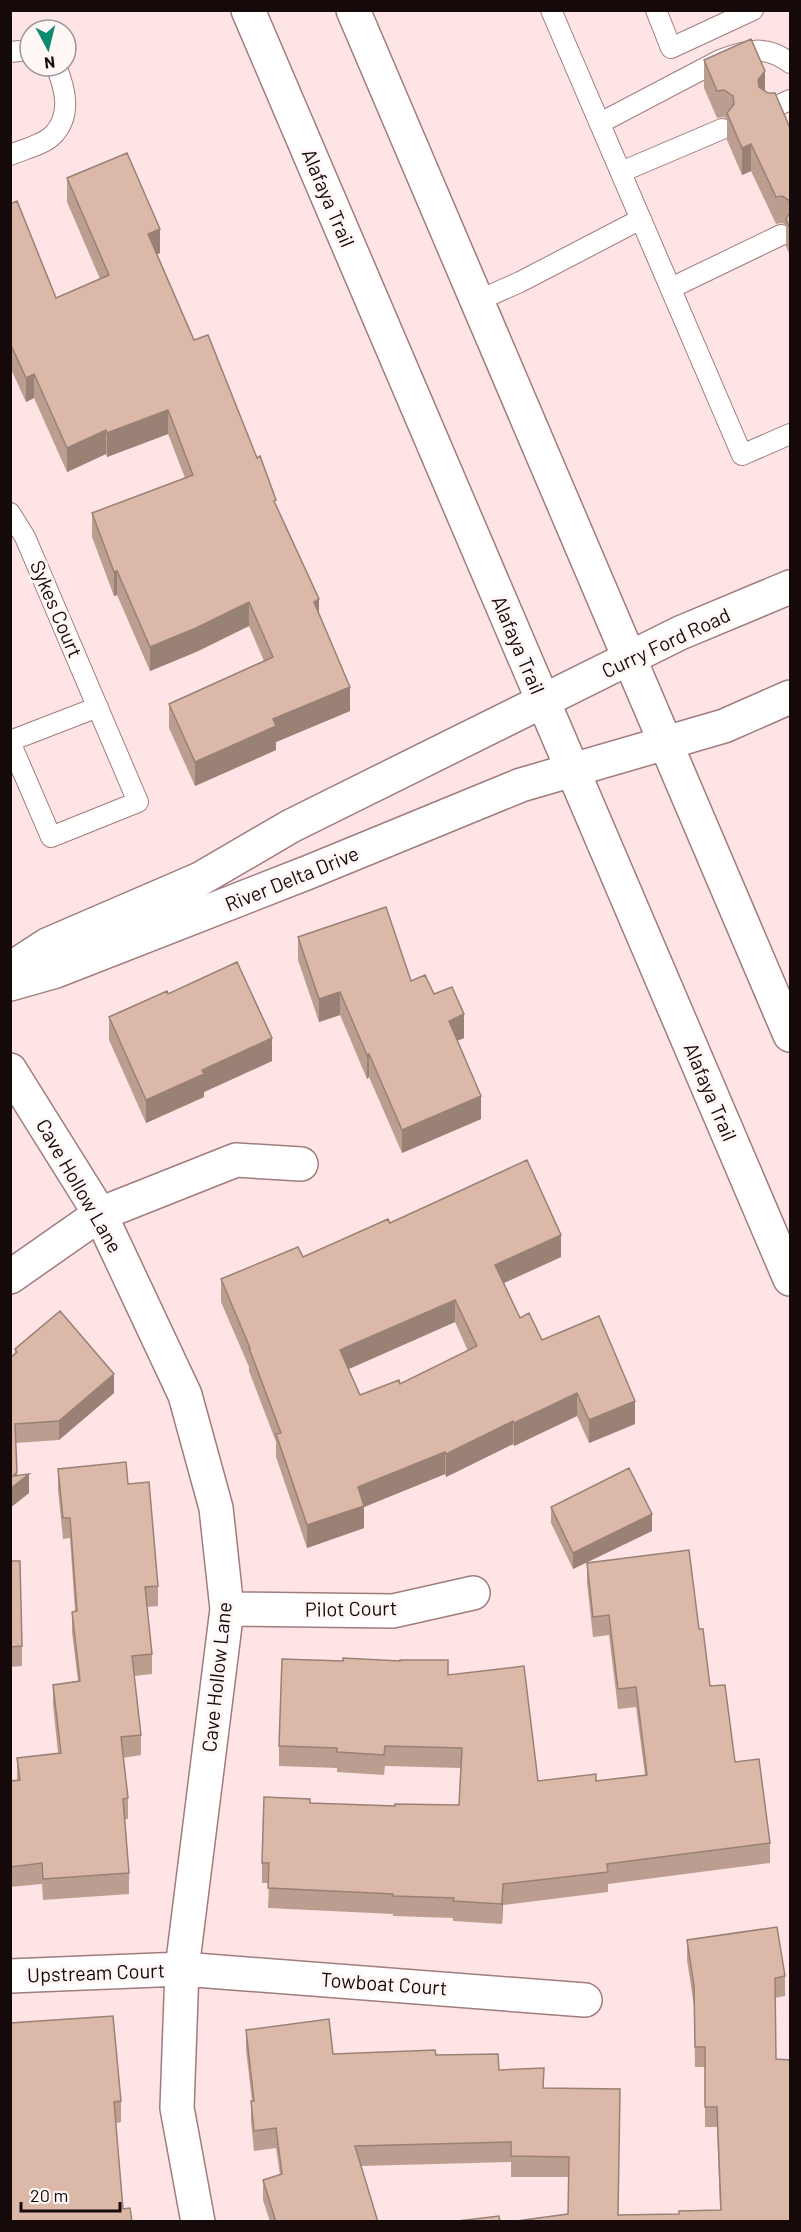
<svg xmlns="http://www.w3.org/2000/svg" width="801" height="2232" font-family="Barlow,sans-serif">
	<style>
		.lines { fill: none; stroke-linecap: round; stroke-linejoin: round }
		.service-casing { stroke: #a17c7d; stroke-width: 22 }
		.minor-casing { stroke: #a17c7d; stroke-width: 36 }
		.tertiary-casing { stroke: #a17c7d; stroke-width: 36 }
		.secondary-casing { stroke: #a17c7d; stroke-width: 36 }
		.service { stroke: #fff; stroke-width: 20 }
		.minor { stroke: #fff; stroke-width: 33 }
		.tertiary { stroke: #fff; stroke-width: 33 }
		.secondary { stroke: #fff; stroke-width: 33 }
		.wall { fill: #bc9e90; fill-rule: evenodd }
		.shaded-wall { fill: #998175 }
		.building { fill: #dbb8a7; stroke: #998175; stroke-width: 1.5; fill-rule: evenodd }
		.labels { text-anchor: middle; stroke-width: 6; stroke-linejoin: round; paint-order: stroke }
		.street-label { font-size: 20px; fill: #16090a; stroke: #fff6f6 }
	</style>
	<rect width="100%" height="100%" fill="#fee4e4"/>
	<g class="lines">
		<!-- service casing -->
		<g class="service-casing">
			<path id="service" d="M 551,10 L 742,455 L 790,434
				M 656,10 L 671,48 L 753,10
				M 10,52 L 30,50
				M 770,109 L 790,100
				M 600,123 L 720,60 C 746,50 766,44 790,63
				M 10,155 C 24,149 44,145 54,134 C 72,114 65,88 56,66
				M 621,172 L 722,129
				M 671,288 L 781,235
				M 477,301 L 520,282 L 641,219
				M 10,513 L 25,537 L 138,802 L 51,837 L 10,742
				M 10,741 L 98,707"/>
		</g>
		<!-- minor casing -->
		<g class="minor-casing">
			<path id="minor" d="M 10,1070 L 100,1214 L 185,1395 L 216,1508 L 227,1609 L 182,1969 L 177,2108 L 198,2222
				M 10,1277 L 100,1214 L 236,1160 L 301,1164
				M 227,1609 L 393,1611 L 473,1593
				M 10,1976 L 182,1969 L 585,2000"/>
		</g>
		<!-- tertiary casing -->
		<g class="tertiary-casing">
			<path id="tertiary" d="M 10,969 L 47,945 L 200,879 L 291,826 L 680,633 L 790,587
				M 10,984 L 56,971 L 309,872 L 521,785 L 724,726 L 790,697"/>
		</g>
		<!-- secondary casing -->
		<g class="secondary-casing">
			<path id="secondary" d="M 248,10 L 790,1279
				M 353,10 L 790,1035"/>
		</g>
		<!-- service -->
		<use href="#service" class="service"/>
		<!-- minor -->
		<use href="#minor" class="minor"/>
		<!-- tertiary -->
		<use href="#tertiary" class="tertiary"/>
		<!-- secondary -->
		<use href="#secondary" class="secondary"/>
	</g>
	<!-- wall -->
	<path class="wall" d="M 704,60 L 765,91 L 790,128 L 790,256 L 786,246 L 786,225 L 782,223 L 776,224 L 751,171 L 742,175 L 727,140 L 727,119 L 724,117 L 717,118 L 704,88 Z
		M 67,178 L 160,253 L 157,254 L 194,340 L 276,507 L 319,615 L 350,711 L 276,742 L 276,750 L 195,786 L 169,728 L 169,704 L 264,661 L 249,626 L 196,652 L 150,671 L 117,595 L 114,596 L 92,537 L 92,513 L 185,478 L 168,434 L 107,457 L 106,454 L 67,472 L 34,398 L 26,402 L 10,367 L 10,204 L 56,298 L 100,279 L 67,202 Z
		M 298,937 L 411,981 L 434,994 L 464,1038 L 457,1041 L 481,1119 L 402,1153 L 369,1077 L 367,1079 L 340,1015 L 319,1022 L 298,960 Z
		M 168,994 L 272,1061 L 204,1092 L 204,1097 L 146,1123 L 109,1040 L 109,1017 Z
		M 390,1223 L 561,1257 L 504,1283 L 520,1318 L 542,1340 L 635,1424 L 589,1443 L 577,1416 L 514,1446 L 513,1444 L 446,1477 L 445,1474 L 364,1507 L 364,1528 L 307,1548 L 276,1457 L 276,1442 L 249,1371 L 249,1367 L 221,1302 L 221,1279 L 303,1257 ZM 455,1322 L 468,1351 L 400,1384 L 360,1395 L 348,1369 Z
		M 15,1349 L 114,1393 L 59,1440 L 16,1443 L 17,1475 L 29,1493 L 10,1508 L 10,1358 L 15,1354 Z
		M 58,1469 L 128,1484 L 158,1586 L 158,1606 L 147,1607 L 152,1654 L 152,1674 L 134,1676 L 141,1735 L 141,1755 L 123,1758 L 128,1798 L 128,1819 L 125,1819 L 129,1873 L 129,1894 L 43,1900 L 42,1884 L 10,1887 L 10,1781 L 17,1781 L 17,1758 L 58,1753 L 53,1705 L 53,1685 L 78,1681 L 72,1632 L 72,1612 L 75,1611 L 70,1538 L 63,1539 L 58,1490 Z
		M 551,1507 L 652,1531 L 573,1569 L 551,1523 Z
		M 10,1561 L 22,1646 L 22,1666 L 10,1667 Z
		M 587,1563 L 699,1629 L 710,1686 L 735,1762 L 770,1843 L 770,1863 L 608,1884 L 608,1892 L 503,1905 L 502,1924 L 453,1921 L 453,1918 L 393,1916 L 393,1914 L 268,1908 L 269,1883 L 262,1883 L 262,1863 L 310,1803 L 395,1806 L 459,1805 L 461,1768 L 385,1766 L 384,1775 L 337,1772 L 337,1768 L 279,1766 L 279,1746 L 448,1675 L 538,1781 L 596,1781 L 645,1775 L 636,1707 L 618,1709 L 609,1635 L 593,1637 L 587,1583 Z
		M 687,1940 L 785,1976 L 785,1996 L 775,1998 L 776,2059 L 790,2222 L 568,2214 L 569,2177 L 511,2177 L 511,2162 L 361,2166 L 378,2222 L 270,2222 L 263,2200 L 263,2180 L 280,2175 L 276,2148 L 254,2151 L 251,2121 L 251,2101 L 252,2101 L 246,2050 L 246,2030 L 333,2054 L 436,2055 L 499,2070 L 544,2088 L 618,2215 L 679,2214 L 720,2210 L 717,2127 L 705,2127 L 705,2067 L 695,2067 L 694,2006 L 687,1960 Z
		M 10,2023 L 121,2101 L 121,2122 L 116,2123 L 123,2209 L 10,2222 Z"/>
	<!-- shaded-wall -->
	<path class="shaded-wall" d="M 765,71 L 765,98 L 758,107 L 758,80 Z
		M 751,144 L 751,171 L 742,175 L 742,148 Z
		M 160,229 L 160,253 L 148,258 L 148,234 Z
		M 34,374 L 34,398 L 26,402 L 26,378 Z
		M 168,410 L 168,434 L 107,457 L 107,433 Z
		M 106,430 L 106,454 L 67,472 L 67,448 Z
		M 117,571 L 117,595 L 114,596 L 114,572 Z
		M 319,599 L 319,623 L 314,602 Z
		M 249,602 L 249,626 L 196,652 L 150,671 L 150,647 Z
		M 350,687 L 350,711 L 276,742 L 276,750 L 195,786 L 195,762 L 273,719 Z
		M 340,992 L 340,1015 L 319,1022 L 319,999 Z
		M 464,1014 L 464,1038 L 449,1044 L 449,1021 Z
		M 272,1038 L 272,1061 L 204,1092 L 204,1097 L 146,1123 L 146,1100 L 202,1070 Z
		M 369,1054 L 369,1077 L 367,1079 L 367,1055 Z
		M 481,1096 L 481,1119 L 402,1153 L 402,1130 Z
		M 561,1235 L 561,1257 L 495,1287 L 495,1265 Z
		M 455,1300 L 455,1322 L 340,1373 L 340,1350 Z
		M 114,1374 L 114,1393 L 59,1440 L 59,1421 Z
		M 577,1393 L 577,1416 L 514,1446 L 514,1423 Z
		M 635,1401 L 635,1424 L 589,1443 L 589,1420 Z
		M 513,1421 L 513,1444 L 446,1477 L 446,1454 Z
		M 445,1452 L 445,1474 L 364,1507 L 364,1528 L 307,1548 L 307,1525 L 358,1487 Z
		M 17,1472 L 17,1484 L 29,1474 L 29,1493 L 10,1508 L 10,1489 L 13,1476 Z
		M 652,1514 L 652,1531 L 573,1569 L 573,1553 Z
		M 503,1884 L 503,1905 L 502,1924 L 502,1904 Z"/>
	<!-- building -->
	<path class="building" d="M 751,39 L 765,71 L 758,80 L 759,87 L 768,93 L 775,93 L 790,128 L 790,201 L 782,196 L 776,197 L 751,144 L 742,148 L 727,113 L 734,104 L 733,96 L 724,90 L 717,91 L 704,60 Z
		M 127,153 L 160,229 L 148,234 L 194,340 L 208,335 L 257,458 L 260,456 L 276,500 L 274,501 L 319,599 L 314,602 L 350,687 L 273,719 L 276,726 L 195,762 L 169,704 L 273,657 L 249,602 L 196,628 L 150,647 L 117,571 L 114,572 L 92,513 L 193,475 L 168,410 L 107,433 L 106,430 L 67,448 L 34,374 L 26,378 L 10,343 L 10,204 L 17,201 L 56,298 L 109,275 L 67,178 Z
		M 790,212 L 790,229 L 786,219 Z
		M 386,907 L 411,981 L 425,975 L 434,994 L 452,987 L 464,1014 L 449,1021 L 481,1096 L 402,1130 L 369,1054 L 367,1055 L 340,992 L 319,999 L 298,937 Z
		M 237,962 L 272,1038 L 202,1070 L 204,1074 L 146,1100 L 109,1017 L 167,991 L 168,994 Z
		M 527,1160 L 561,1235 L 495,1265 L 520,1318 L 529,1313 L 542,1340 L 599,1316 L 635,1401 L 589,1420 L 577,1393 L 514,1423 L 513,1421 L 446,1454 L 445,1452 L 358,1487 L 364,1506 L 307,1525 L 276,1434 L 281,1433 L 249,1348 L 250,1348 L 221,1279 L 298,1247 L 303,1257 L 388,1219 L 390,1223 ZM 455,1300 L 477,1346 L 400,1384 L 399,1380 L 360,1395 L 340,1350 Z
		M 60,1311 L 114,1374 L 59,1421 L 15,1424 L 17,1472 L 13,1476 L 29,1474 L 10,1489 L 10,1358 L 17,1352 L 15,1349 Z
		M 126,1462 L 128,1484 L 149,1482 L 158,1586 L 145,1587 L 152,1654 L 132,1656 L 141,1735 L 121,1737 L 128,1798 L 123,1799 L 129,1873 L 43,1879 L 42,1863 L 10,1867 L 10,1781 L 20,1780 L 17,1758 L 61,1753 L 53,1685 L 80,1681 L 72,1612 L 77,1611 L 70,1518 L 63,1518 L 58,1469 Z
		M 629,1468 L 652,1514 L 573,1553 L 551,1507 Z
		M 689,1550 L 699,1629 L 703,1629 L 710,1686 L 725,1685 L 735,1762 L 759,1759 L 770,1843 L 607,1864 L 608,1872 L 503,1884 L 502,1904 L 453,1901 L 454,1898 L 393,1896 L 393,1894 L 268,1888 L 269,1863 L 262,1863 L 264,1797 L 310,1799 L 310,1803 L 395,1806 L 395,1804 L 459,1805 L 462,1748 L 385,1746 L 384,1755 L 337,1752 L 337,1748 L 279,1746 L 282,1659 L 343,1661 L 343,1658 L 400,1661 L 400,1660 L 448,1660 L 448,1675 L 524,1666 L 538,1781 L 596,1774 L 596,1781 L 647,1775 L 636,1687 L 618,1689 L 609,1615 L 593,1617 L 587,1563 Z
		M 10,1561 L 20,1561 L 22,1646 L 10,1647 Z
		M 777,1927 L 785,1976 L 775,1978 L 776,2059 L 790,2060 L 790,2222 L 509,2222 L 568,2214 L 569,2157 L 511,2156 L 511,2142 L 355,2146 L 378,2222 L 276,2222 L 263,2180 L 282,2174 L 276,2128 L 254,2131 L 251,2101 L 254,2101 L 246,2030 L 329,2019 L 333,2054 L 435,2050 L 436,2055 L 498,2054 L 499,2070 L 544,2068 L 543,2088 L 620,2089 L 618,2215 L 679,2214 L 679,2211 L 721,2210 L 717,2107 L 705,2107 L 705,2047 L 695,2047 L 694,1986 L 687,1940 Z
		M 113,2016 L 121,2101 L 114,2102 L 123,2209 L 130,2208 L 132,2222 L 10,2222 L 10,2023 Z
		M 499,2216 L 500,2222 L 449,2222 Z"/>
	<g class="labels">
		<!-- street labels -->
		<g class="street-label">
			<text transform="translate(328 198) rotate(67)" y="7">Alafaya Trail</text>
			<text transform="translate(56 609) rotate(67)" y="7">Sykes Court</text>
			<text transform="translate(666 643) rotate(-25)" y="7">Curry Ford Road</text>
			<text transform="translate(518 645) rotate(67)" y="7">Alafaya Trail</text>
			<text transform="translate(292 879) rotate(-22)" y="7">River Delta Drive</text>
			<text transform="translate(710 1092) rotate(67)" y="7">Alafaya Trail</text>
			<text transform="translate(79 1186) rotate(60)" y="7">Cave Hollow Lane</text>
			<text transform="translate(351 1609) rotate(-1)" y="7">Pilot Court</text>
			<text transform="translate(217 1677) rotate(-84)" y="7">Cave Hollow Lane</text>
			<text transform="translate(96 1973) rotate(-2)" y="7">Upstream Court</text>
			<text transform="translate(384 1984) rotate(4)" y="7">Towboat Court</text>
		</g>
	</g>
	<!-- border -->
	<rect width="801" height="2232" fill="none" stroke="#16090a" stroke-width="24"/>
	<!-- north arrow -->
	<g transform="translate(48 48) rotate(173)"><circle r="28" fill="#fff6f6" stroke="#a29798" stroke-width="1.5"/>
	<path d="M0-4.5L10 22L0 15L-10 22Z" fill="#0a8a6e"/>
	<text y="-9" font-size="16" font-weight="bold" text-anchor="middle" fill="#16090a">N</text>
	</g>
	<!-- scale -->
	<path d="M21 2202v9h99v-9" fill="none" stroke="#16090a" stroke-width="3"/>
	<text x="30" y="2202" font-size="18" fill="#16090a" stroke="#fff6f6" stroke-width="4.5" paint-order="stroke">20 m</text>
</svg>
